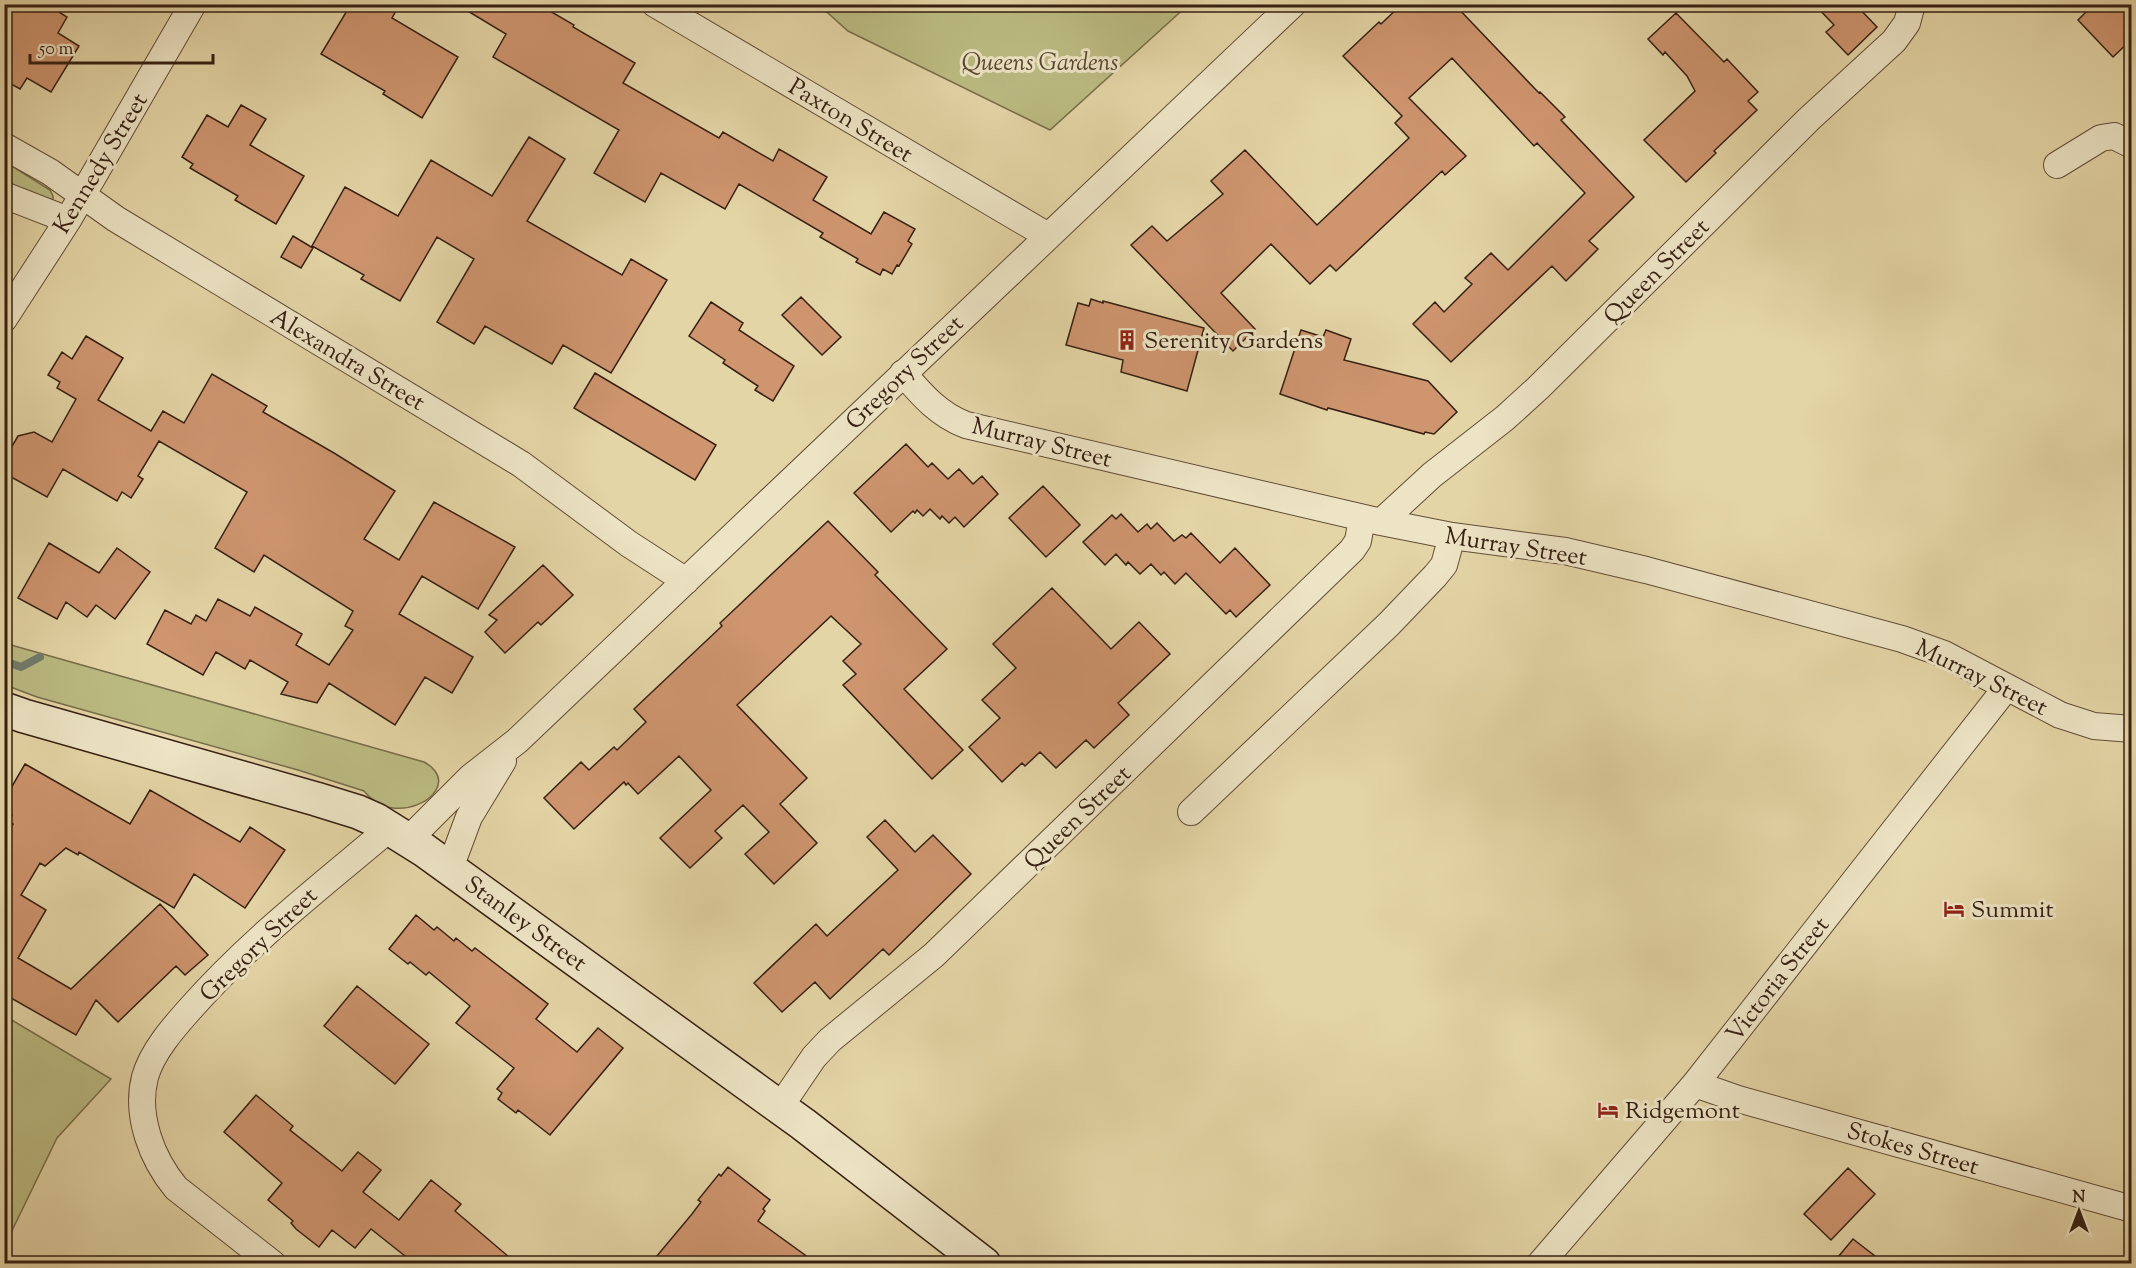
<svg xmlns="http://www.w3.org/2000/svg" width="2136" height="1268" font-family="'Sorts Mill Goudy',serif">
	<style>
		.green { fill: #bbbb82; stroke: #786e4a; stroke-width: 1.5 }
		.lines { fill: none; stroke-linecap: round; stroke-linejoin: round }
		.stream { stroke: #6f7c6c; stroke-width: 8 }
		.building { fill: #ce956f; stroke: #362013; stroke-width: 1.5 }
		.street-casing { stroke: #624d38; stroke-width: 28 }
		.secondary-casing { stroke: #362013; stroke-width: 36 }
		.street { stroke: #ede4c5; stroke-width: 26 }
		.secondary { stroke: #ede4c5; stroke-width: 33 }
		.labels { text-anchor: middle; stroke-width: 6; stroke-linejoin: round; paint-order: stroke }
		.park-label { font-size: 24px; font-style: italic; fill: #57472f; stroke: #ede4c5 }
		.street-label { font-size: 24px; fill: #362013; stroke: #ede4c5 }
		.poi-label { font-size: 24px; fill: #362013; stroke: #ede4c5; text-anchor: start }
	</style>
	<rect width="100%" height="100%" fill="#e4d5a6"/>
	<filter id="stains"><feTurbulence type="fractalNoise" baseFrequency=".00333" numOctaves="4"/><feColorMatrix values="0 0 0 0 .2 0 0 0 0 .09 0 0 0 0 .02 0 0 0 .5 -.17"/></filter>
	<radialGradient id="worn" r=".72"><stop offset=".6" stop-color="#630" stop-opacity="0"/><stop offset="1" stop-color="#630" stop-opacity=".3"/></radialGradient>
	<!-- green -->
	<path class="green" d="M 819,5 L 1188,5 L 1050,130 L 848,31 Z
		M 4,161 L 50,190 L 53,196 L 53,200 L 5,187 Z
		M 4,643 L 424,762 C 428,764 432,767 435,771 C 454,796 393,829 364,791 L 298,770 L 37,697 L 5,685 Z
		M 5,1016 L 111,1079 L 57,1138 L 5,1245 Z"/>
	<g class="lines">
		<!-- stream -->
		<path class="stream" d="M 4,661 L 21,667 L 40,657"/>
	</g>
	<!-- building -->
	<path class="building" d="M 4,4 L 46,4 L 67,17 L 58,33 L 79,46 L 51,92 L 27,78 L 20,89 L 4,80 Z
		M 351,4 L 400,4 L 392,18 L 458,57 L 422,118 L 383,94 L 385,91 L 321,54 Z
		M 456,4 L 538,4 L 574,25 L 573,27 L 635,63 L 623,83 L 719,138 L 723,132 L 773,161 L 779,149 L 827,177 L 813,200 L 871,234 L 884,212 L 915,229 L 908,241 L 912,244 L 899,266 L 897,265 L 892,274 L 883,269 L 880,275 L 856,262 L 858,259 L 820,237 L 823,233 L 739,184 L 725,209 L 661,173 L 645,202 L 594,173 L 619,130 L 493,57 L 506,34 Z
		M 1402,4 L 1454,4 L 1539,93 L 1540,92 L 1565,117 L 1561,120 L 1634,197 L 1589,241 L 1598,249 L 1566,281 L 1552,266 L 1451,362 L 1413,324 L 1435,302 L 1444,312 L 1472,284 L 1465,278 L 1491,253 L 1508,270 L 1585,193 L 1537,143 L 1534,146 L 1452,58 L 1409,98 L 1466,156 L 1445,175 L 1442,171 L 1336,271 L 1330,265 L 1310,284 L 1271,244 L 1221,293 L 1255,329 L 1233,351 L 1131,245 L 1152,226 L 1167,241 L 1223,194 L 1211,181 L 1245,150 L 1317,225 L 1409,138 L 1395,123 L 1402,116 L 1343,56 L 1379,22 L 1381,24 Z
		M 1814,4 L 1855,4 L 1877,27 L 1848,55 L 1826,32 L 1834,25 Z
		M 2094,4 L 2132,4 L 2132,39 L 2113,57 L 2078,20 Z
		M 1676,13 L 1724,62 L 1727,59 L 1758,92 L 1748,101 L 1757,110 L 1714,151 L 1716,153 L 1686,182 L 1644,140 L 1695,91 L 1687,76 L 1665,52 L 1663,55 L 1648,39 Z
		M 241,105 L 266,119 L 250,145 L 304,176 L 276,224 L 235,200 L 238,196 L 190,168 L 193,164 L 182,157 L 207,115 L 228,127 Z
		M 529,137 L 565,159 L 527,221 L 622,275 L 631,259 L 667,280 L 611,373 L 563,345 L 552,364 L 485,326 L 474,344 L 437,322 L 474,259 L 437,237 L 400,301 L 361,279 L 364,275 L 312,246 L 345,187 L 398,216 L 431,160 L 492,196 Z
		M 293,236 L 313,248 L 301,268 L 281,257 Z
		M 801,297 L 841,337 L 822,355 L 782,315 Z
		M 1091,299 L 1103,303 L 1103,301 L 1204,328 L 1187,391 L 1121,372 L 1123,360 L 1066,345 L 1078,303 L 1089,306 Z
		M 711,302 L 743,323 L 739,330 L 794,366 L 773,401 L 755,390 L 758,386 L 723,363 L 725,360 L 689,336 Z
		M 1301,330 L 1323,337 L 1326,330 L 1351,339 L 1344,360 L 1428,381 L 1457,412 L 1434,434 L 1425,432 L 1424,434 L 1328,408 L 1327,410 L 1280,394 Z
		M 86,336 L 123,358 L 98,400 L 151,431 L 163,411 L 184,423 L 212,374 L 267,406 L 263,412 L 334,453 L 395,491 L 364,539 L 399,560 L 434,502 L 515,547 L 478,609 L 422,576 L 399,614 L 473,657 L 452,693 L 425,677 L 395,725 L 329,683 L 317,703 L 281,694 L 288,682 L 250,660 L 245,669 L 216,652 L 203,675 L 147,644 L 165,610 L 191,624 L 196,615 L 206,621 L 218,599 L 250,616 L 255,607 L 302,634 L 296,645 L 329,665 L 353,630 L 345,626 L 353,611 L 264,555 L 254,572 L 215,548 L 247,492 L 159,441 L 138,476 L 143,479 L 131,498 L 122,492 L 117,501 L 63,469 L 47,497 L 4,473 L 4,460 L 18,436 L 34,432 L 52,442 L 76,399 L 57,388 L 60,382 L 48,375 L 62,352 L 72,359 Z
		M 595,373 L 716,445 L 695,480 L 574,408 Z
		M 906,444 L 928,467 L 932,463 L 948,479 L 959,469 L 973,484 L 982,476 L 998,494 L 964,527 L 955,517 L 949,523 L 942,516 L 940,519 L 930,509 L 923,516 L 917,510 L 915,513 L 913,511 L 891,532 L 854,493 Z
		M 1043,486 L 1080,525 L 1046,557 L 1009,518 Z
		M 1121,514 L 1138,532 L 1147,524 L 1151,529 L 1157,523 L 1174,541 L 1182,535 L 1186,538 L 1191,533 L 1220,563 L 1235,548 L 1270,585 L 1236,617 L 1230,610 L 1226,614 L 1186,573 L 1175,584 L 1164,572 L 1161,575 L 1151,564 L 1140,574 L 1128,562 L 1126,565 L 1116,554 L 1105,565 L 1083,542 L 1112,515 L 1116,519 Z
		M 828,521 L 878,572 L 875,575 L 947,649 L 904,689 L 963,750 L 932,779 L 843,685 L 856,674 L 843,661 L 861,644 L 831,616 L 737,705 L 807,778 L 780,804 L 817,843 L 774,884 L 745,854 L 769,832 L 743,805 L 715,831 L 722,838 L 690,868 L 660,838 L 711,790 L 679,756 L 638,794 L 628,783 L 626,785 L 624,782 L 574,829 L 544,798 L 581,762 L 589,770 L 614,747 L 617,750 L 646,722 L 634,709 L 722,626 L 720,623 Z
		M 49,543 L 99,573 L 117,548 L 150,572 L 115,619 L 96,605 L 87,617 L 66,602 L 57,619 L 18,598 Z
		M 543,565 L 573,595 L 541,625 L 538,622 L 505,653 L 485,632 L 497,620 L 489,615 Z
		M 1052,588 L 1111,649 L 1139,622 L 1170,654 L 1118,703 L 1129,715 L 1094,748 L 1086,740 L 1056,768 L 1040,752 L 1025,766 L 1022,763 L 1002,782 L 969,747 L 1000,718 L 982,700 L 1016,668 L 993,644 Z
		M 25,764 L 130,824 L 150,790 L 240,842 L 250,827 L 285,850 L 245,908 L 194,874 L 174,908 L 79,852 L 78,855 L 66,848 L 45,866 L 40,863 L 21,895 L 46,910 L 18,958 L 71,989 L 160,904 L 208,955 L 185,975 L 176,966 L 118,1022 L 96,1000 L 76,1035 L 4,994 L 4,839 L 13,824 L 9,822 L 12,815 L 4,810 L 4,800 Z
		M 885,820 L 915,852 L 933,835 L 971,874 L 889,955 L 883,949 L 830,999 L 815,982 L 782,1012 L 754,983 L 816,924 L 827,936 L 898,870 L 867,837 Z
		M 416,915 L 434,930 L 437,927 L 454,941 L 456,938 L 472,951 L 475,948 L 548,1004 L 536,1019 L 577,1052 L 598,1028 L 623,1048 L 550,1135 L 518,1110 L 516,1113 L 498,1099 L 502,1093 L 497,1089 L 514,1068 L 456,1023 L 470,1006 L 429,972 L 426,975 L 410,962 L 408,964 L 389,949 Z
		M 357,986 L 429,1044 L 395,1084 L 324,1026 Z
		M 256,1095 L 293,1126 L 290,1130 L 342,1171 L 358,1152 L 381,1170 L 363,1192 L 399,1220 L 431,1180 L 461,1204 L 455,1211 L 516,1263 L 399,1263 L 405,1256 L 371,1229 L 355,1248 L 332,1230 L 319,1247 L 296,1229 L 291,1223 L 293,1221 L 268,1200 L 282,1183 L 224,1132 Z
		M 728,1167 L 770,1200 L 763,1209 L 765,1211 L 758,1221 L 816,1263 L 651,1263 L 692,1214 L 701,1202 L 698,1200 L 719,1174 L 721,1176 Z
		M 1848,1168 L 1875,1194 L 1831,1240 L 1804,1214 Z
		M 1853,1239 L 1884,1263 L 1833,1263 Z"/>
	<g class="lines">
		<!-- street casing -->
		<g class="street-casing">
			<path id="street" d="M 655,4 L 1048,236
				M 4,146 L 50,172 L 116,219 L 521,464 L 629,544 L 686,581
				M 2057,165 L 2101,138 L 2114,136 L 2132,145
				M 4,195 L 68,220
				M 4,319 L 68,220 L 193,4
				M 903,373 C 922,395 938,414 966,425 L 1381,522 L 1452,536 L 1565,551 L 1646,570 L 1902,639 L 1944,654 L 2060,715 L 2094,726 L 2132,729
				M 1381,522 L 1432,475 L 1505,418 L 1538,388 L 1809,119 L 1894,41 L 1907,23 L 1912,4
				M 1191,812 L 1389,624 L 1435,576 L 1444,565 L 1452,536
				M 408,840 L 471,777 L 517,741 L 1293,4
				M 450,868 L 469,817 L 503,761
				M 1695,1084 L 1738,1099 L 2132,1209
				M 780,1107 L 814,1057 L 830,1040 L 934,955 L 1352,550 L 1358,541 L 1362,518
				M 273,1264 L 176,1188 C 152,1159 135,1116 145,1077 C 152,1052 173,1028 190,1009 C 251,940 320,887 390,828
				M 1540,1264 L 1695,1084 L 2006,688"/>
		</g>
		<!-- secondary casing -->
		<g class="secondary-casing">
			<path id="secondary" d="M 4,709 L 24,716 L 316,799 L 358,812 L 376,820 L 424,850 L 803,1124 L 984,1264"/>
		</g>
		<!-- street -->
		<use href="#street" class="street"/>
		<!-- secondary -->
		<use href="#secondary" class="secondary"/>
	</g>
	<!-- icons -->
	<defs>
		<g id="building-bare" transform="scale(1.62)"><path d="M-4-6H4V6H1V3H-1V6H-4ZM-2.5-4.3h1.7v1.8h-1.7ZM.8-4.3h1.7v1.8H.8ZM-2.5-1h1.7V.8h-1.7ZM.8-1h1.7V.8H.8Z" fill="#8f2418" stroke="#ede4c5" stroke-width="2.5" paint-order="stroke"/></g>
		<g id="hotel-bare" transform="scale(1.62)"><path d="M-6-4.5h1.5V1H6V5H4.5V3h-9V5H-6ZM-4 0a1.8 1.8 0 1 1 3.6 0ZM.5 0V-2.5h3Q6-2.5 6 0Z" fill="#8f2418" stroke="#ede4c5" stroke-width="2.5" paint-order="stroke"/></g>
	</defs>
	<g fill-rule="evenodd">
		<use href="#building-bare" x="1127" y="340"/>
		<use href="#hotel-bare" x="1954" y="909"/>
		<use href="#hotel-bare" x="1608" y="1110"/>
	</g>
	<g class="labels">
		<!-- park labels -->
		<g class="park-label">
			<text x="1040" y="70">Queens Gardens</text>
		</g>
		<!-- street labels -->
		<g class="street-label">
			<text transform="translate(851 120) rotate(31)" y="8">Paxton Street</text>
			<text transform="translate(100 163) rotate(-59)" y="8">Kennedy Street</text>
			<text transform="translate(1656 271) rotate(-45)" y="8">Queen Street</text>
			<text transform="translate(348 359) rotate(31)" y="8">Alexandra Street</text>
			<text transform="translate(904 372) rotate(-44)" y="8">Gregory Street</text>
			<text transform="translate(1042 442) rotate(14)" y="8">Murray Street</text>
			<text transform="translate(1516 546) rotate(9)" y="8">Murray Street</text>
			<text transform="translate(1982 677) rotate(26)" y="8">Murray Street</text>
			<text transform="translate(1077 817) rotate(-44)" y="8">Queen Street</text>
			<text transform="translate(526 923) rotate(36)" y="8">Stanley Street</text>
			<text transform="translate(258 944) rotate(-44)" y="8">Gregory Street</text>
			<text transform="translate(1777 979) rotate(-52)" y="8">Victoria Street</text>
			<text transform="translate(1913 1148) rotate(16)" y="8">Stokes Street</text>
		</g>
		<!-- poi labels -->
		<g class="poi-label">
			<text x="1144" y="348">Serenity Gardens</text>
			<text x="1971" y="917">Summit</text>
			<text x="1625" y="1118">Ridgemont</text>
		</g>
	</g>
	<!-- margin -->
	<rect width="2136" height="1268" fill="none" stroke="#e4d5a6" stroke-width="24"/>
	<rect x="6" y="6" width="2124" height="1256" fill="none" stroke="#362013" stroke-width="3"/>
	<rect x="12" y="12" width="2112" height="1244" fill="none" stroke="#362013" stroke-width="1.5"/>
	<!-- north arrow -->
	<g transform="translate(2079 1211)" stroke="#ede4c5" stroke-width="4.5" paint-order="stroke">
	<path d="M0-4.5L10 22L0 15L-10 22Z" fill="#362013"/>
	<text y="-9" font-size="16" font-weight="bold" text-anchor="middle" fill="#362013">N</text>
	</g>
	<!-- scale -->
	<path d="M30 54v9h183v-9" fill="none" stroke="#362013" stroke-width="3"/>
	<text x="39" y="54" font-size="18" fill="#362013" stroke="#ede4c5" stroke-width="4.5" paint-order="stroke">50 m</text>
	<rect width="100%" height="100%" filter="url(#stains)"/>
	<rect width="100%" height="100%" fill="url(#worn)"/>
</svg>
